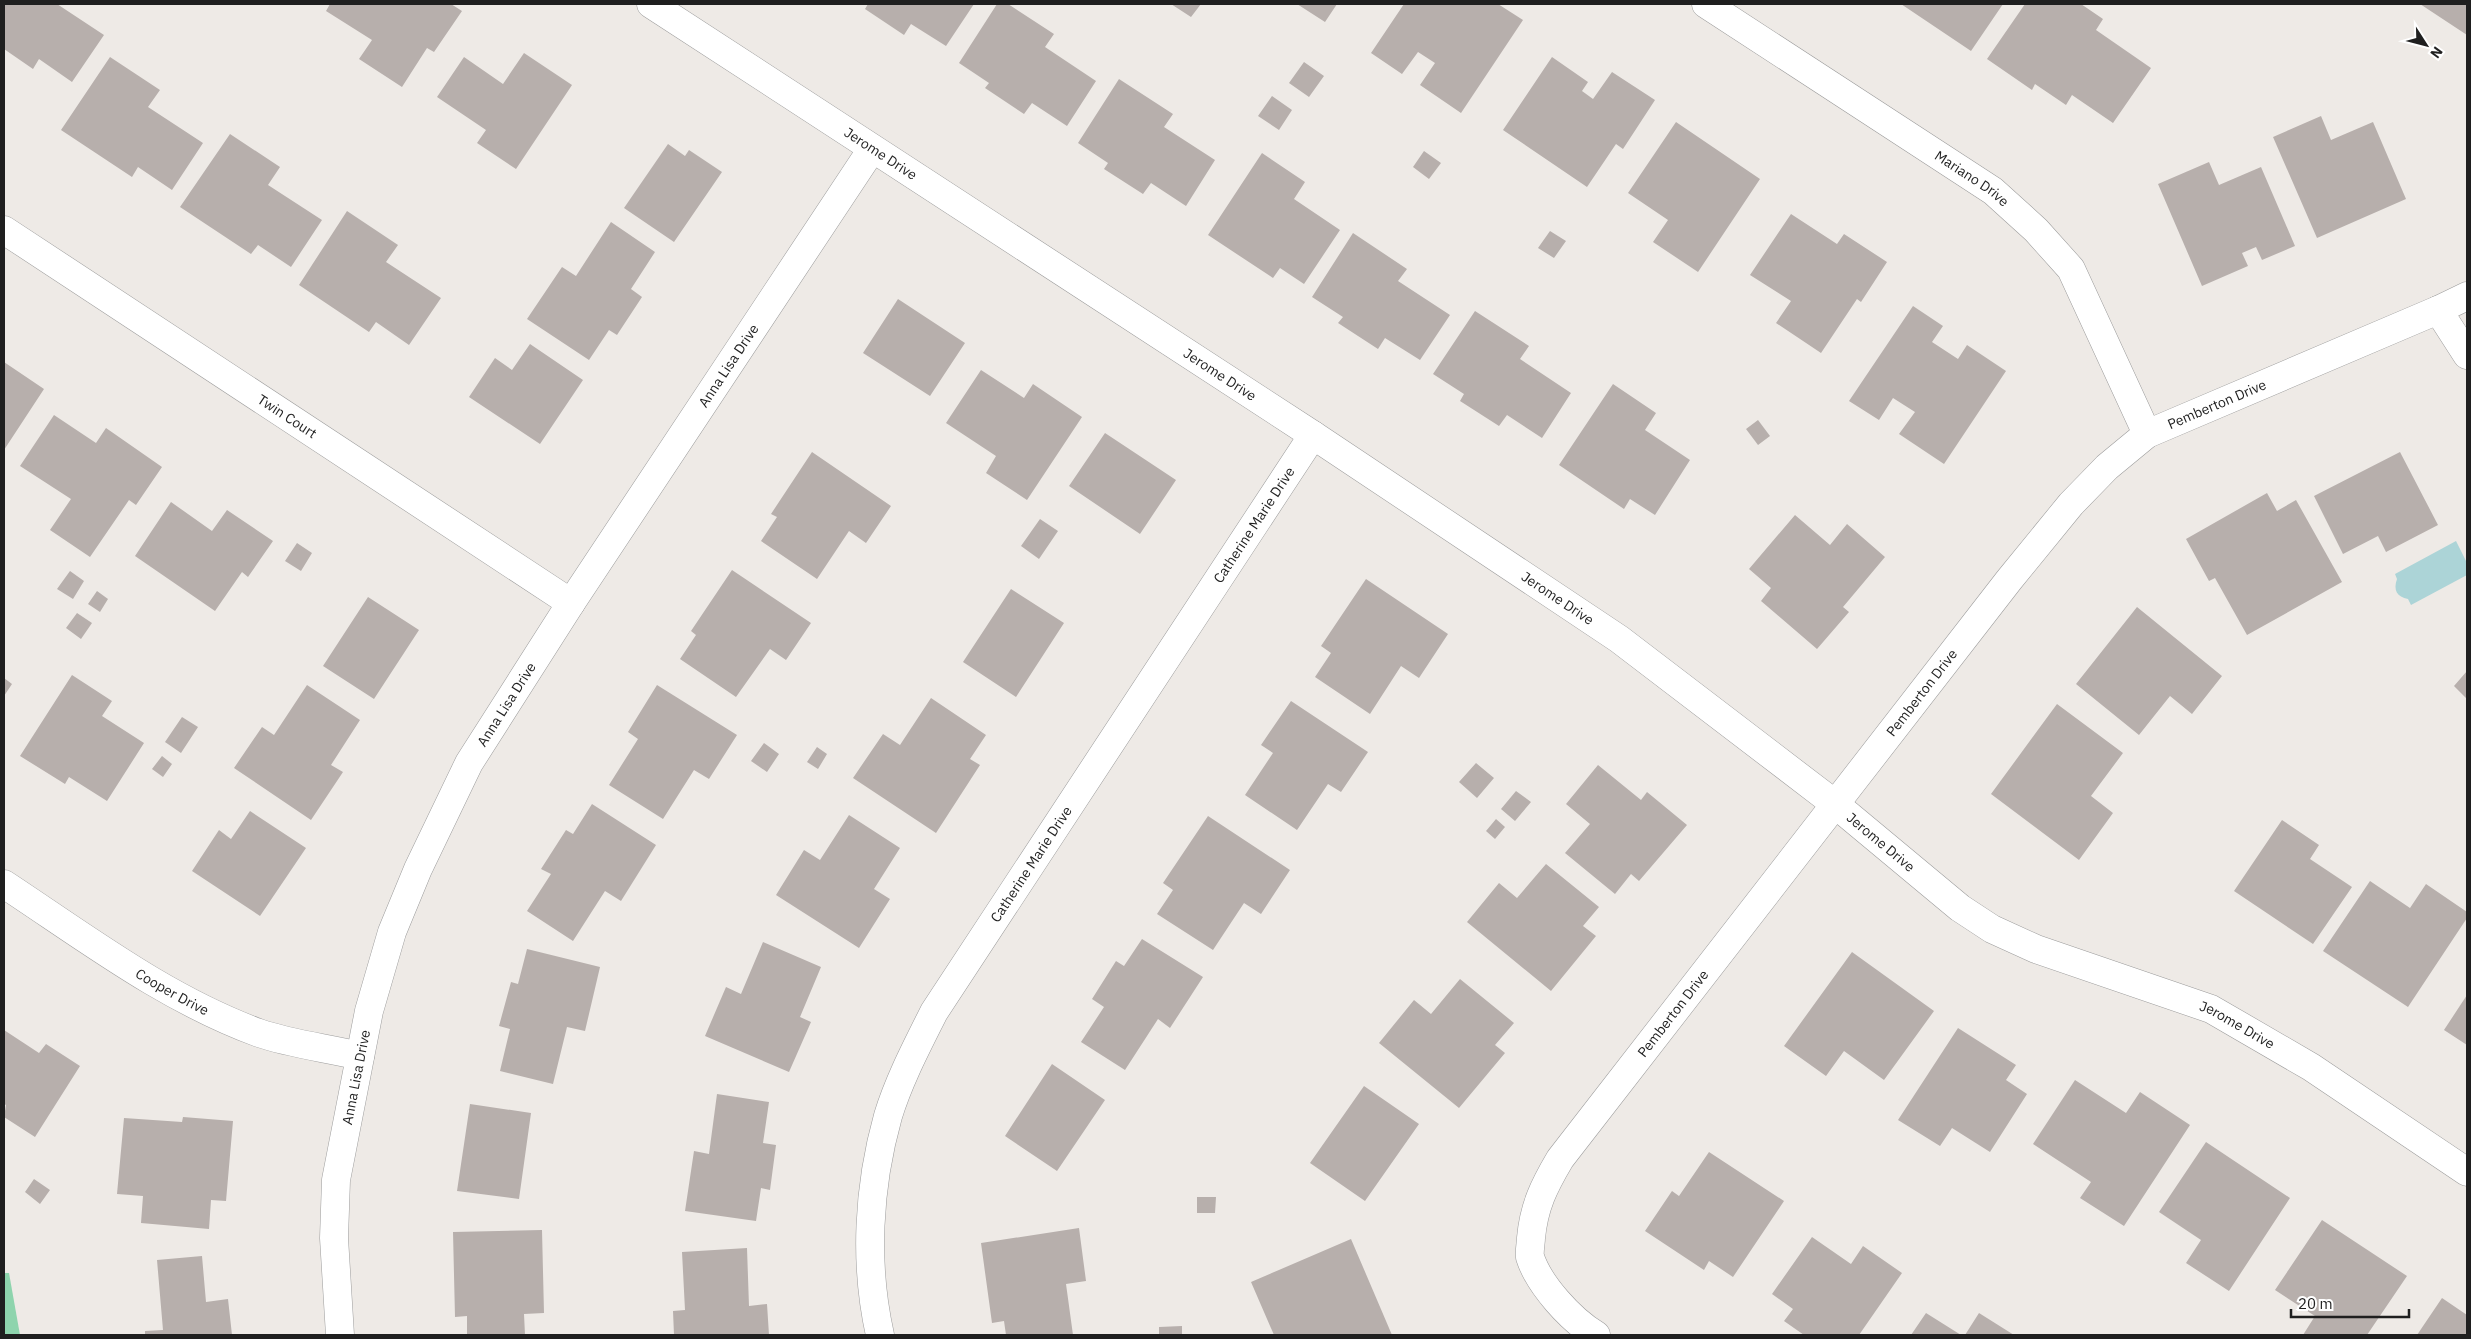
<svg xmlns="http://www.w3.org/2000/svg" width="2471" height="1339" font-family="'IBM Plex Sans',sans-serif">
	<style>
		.pitch { fill: #8ed4ad }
		.water { fill: #acd4d7 }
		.building { fill: #b7afac }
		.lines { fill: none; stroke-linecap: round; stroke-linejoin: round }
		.minor-casing { stroke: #9c9c9c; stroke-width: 29 }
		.minor { stroke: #fff; stroke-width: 28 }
		.labels { text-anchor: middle; stroke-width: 4; stroke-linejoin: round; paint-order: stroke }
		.street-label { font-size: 14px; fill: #1f1f1f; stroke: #fff }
	</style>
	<rect width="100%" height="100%" fill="#eeeae6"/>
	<!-- pitch -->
	<path class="pitch" d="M 4,1273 L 9,1273 L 20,1335 L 4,1335 Z"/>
	<!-- water -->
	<path class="water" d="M 2456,541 L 2467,563 L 2467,575 L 2411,605 L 2408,599 C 2397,597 2393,590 2397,579 L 2395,574 Z"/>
	<!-- building -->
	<path class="building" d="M 4,4 L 57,4 L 104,35 L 72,82 L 39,59 L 33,69 L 4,49 Z
		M 330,4 L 451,4 L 462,11 L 434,52 L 427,48 L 402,87 L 359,59 L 372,40 L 326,11 Z
		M 868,4 L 974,4 L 946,46 L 911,24 L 904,35 L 865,9 Z
		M 997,4 L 1008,4 L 1054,34 L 1045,47 L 1096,81 L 1067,126 L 1032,103 L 1024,114 L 985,88 L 989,83 L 959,63 Z
		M 1171,4 L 1201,4 L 1191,17 Z
		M 1297,4 L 1337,4 L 1325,22 Z
		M 1404,4 L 1498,4 L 1523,20 L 1461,113 L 1420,85 L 1435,63 L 1418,52 L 1402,74 L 1371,53 Z
		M 1901,4 L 2003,4 L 1971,51 Z
		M 2025,4 L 2081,4 L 2103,19 L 2096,30 L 2151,68 L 2113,123 L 2072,95 L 2066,105 L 2035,84 L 2032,90 L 1987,59 Z
		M 2420,4 L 2467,4 L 2467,35 Z
		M 524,53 L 572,85 L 516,169 L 477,143 L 486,130 L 437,97 L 464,57 L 503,84 Z
		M 110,57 L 160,90 L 148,107 L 203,143 L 172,190 L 138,167 L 132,177 L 61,130 Z
		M 1552,57 L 1588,82 L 1582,91 L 1593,99 L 1612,72 L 1655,100 L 1623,149 L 1616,144 L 1587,187 L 1503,130 Z
		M 1304,62 L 1324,76 L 1309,97 L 1289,83 Z
		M 1119,79 L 1173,114 L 1164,127 L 1215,160 L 1186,206 L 1151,183 L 1143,194 L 1104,169 L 1108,163 L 1078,143 Z
		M 1272,96 L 1292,110 L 1279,130 L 1258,116 Z
		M 2321,116 L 2331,140 L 2373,122 L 2406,199 L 2317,238 L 2273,137 Z
		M 1676,122 L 1760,179 L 1698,272 L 1653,242 L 1668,220 L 1628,193 Z
		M 230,134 L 280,167 L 268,185 L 322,220 L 291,267 L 258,245 L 251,254 L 180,207 Z
		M 668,144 L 685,156 L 689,150 L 722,172 L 674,242 L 624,208 Z
		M 1424,151 L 1441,163 L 1429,179 L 1413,167 Z
		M 1262,153 L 1305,182 L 1294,199 L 1340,230 L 1304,284 L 1280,268 L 1273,278 L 1208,235 Z
		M 2209,162 L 2219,185 L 2261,167 L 2295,246 L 2262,260 L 2256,247 L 2242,253 L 2248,266 L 2202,286 L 2158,184 Z
		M 347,211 L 398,245 L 386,262 L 441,298 L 409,345 L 376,322 L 369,332 L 299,285 Z
		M 1791,214 L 1837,244 L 1844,234 L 1887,262 L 1861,302 L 1857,299 L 1821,353 L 1776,323 L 1791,301 L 1750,275 Z
		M 611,222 L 655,252 L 631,289 L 642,297 L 617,335 L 609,330 L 589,360 L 527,319 L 562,267 L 576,276 Z
		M 1550,231 L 1566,241 L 1554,258 L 1538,248 Z
		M 1353,233 L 1407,269 L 1398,281 L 1450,315 L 1420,360 L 1385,338 L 1378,349 L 1338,323 L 1343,317 L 1312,297 Z
		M 898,299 L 965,343 L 930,396 L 863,353 Z
		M 1913,306 L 1943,326 L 1932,342 L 1958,359 L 1967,345 L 2006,371 L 1944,464 L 1899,434 L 1915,412 L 1893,398 L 1879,420 L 1849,401 Z
		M 1475,311 L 1529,346 L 1520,359 L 1571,393 L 1542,438 L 1507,415 L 1499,426 L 1460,401 L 1464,394 L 1433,374 Z
		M 530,344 L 583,380 L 540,444 L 469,397 L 495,358 L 512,370 Z
		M 4,362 L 44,389 L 4,450 Z
		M 981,370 L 1024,398 L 1033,384 L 1082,417 L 1027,500 L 986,473 L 996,456 L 946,423 Z
		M 1613,384 L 1656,413 L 1645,430 L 1690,460 L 1655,515 L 1630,499 L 1624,509 L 1559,465 Z
		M 54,415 L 96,443 L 106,428 L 162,467 L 136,505 L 129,500 L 90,557 L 50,530 L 71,499 L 20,466 Z
		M 1758,420 L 1770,436 L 1758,445 L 1746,429 Z
		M 1105,433 L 1176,480 L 1140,534 L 1069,486 Z
		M 812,452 L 891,506 L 866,543 L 849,531 L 817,579 L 761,541 L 777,517 L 771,514 Z
		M 2400,452 L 2438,525 L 2386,552 L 2378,536 L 2343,554 L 2314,496 Z
		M 2267,493 L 2277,511 L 2296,500 L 2342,582 L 2247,635 L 2215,578 L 2209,581 L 2186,539 Z
		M 171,502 L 212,531 L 227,510 L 273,541 L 248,577 L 242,572 L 215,611 L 135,556 Z
		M 1795,515 L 1830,545 L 1847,524 L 1885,557 L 1843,607 L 1849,612 L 1817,649 L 1761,601 L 1771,588 L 1749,569 Z
		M 1040,519 L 1058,531 L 1039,559 L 1021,546 Z
		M 297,543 L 312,553 L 301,571 L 285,561 Z
		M 732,570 L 811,623 L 786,660 L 770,649 L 736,697 L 680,659 L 696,635 L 691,631 Z
		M 70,571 L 84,581 L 73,599 L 57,589 Z
		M 1366,579 L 1448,634 L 1419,678 L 1401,666 L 1370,714 L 1315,677 L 1331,653 L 1321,646 Z
		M 1011,589 L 1064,623 L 1016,697 L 963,662 Z
		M 97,591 L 108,599 L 100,612 L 88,604 Z
		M 368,597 L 419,630 L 374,699 L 323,666 Z
		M 2137,607 L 2222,676 L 2192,714 L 2170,696 L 2139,735 L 2076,684 Z
		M 77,613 L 92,623 L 81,639 L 66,628 Z
		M 2467,671 L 2467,699 L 2454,686 Z
		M 72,675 L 112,701 L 102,716 L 144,743 L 107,801 L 69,777 L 65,784 L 20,756 Z
		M 4,678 L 12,684 L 4,696 Z
		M 307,685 L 360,720 L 331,765 L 343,772 L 311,820 L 234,768 L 262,727 L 274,735 Z
		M 657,685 L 737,735 L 709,779 L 694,770 L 663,819 L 609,785 L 638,739 L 628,732 Z
		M 931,698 L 986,735 L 970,759 L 980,765 L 936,833 L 853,778 L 883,734 L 900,745 Z
		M 1291,701 L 1368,752 L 1341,792 L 1328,784 L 1297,830 L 1245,795 L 1273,753 L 1261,745 Z
		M 2057,704 L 2123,753 L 2091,796 L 2113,813 L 2079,860 L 1991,794 Z
		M 182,717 L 198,727 L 181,753 L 165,742 Z
		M 764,743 L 779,754 L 767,772 L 751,761 Z
		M 817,747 L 827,754 L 818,769 L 807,762 Z
		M 162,756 L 172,764 L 163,777 L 152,769 Z
		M 1476,763 L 1494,778 L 1477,798 L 1459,782 Z
		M 1598,765 L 1641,800 L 1647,792 L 1687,825 L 1639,881 L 1631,874 L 1615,894 L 1565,853 L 1590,824 L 1566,804 Z
		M 1516,791 L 1531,802 L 1515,821 L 1501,809 Z
		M 592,804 L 656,845 L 621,901 L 605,891 L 573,941 L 527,911 L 551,874 L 541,869 L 566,830 L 573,834 Z
		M 250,811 L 306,848 L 260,916 L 192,871 L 219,830 L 231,839 Z
		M 849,815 L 900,848 L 874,889 L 890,899 L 859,948 L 776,895 L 804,850 L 820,860 Z
		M 1208,816 L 1290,870 L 1261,914 L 1244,903 L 1213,950 L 1157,914 L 1173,890 L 1163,883 Z
		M 1496,819 L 1505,827 L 1495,839 L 1486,831 Z
		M 2282,820 L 2319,845 L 2310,859 L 2352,887 L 2313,944 L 2234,891 Z
		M 1546,864 L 1599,907 L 1583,926 L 1596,936 L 1551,991 L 1467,922 L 1499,883 L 1517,898 Z
		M 2370,881 L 2410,908 L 2426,884 L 2467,912 L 2467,918 L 2408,1007 L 2323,951 Z
		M 1142,939 L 1203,977 L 1170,1028 L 1158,1019 L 1125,1070 L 1081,1042 L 1104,1007 L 1092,999 L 1116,961 L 1124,966 Z
		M 763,942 L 821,967 L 800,1017 L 811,1022 L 789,1072 L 705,1036 L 726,987 L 741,994 Z
		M 527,949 L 600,967 L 585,1031 L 567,1027 L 553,1084 L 500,1071 L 510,1029 L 499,1026 L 511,982 L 518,984 Z
		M 1852,952 L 1934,1011 L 1884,1080 L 1844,1051 L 1826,1076 L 1784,1046 Z
		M 1460,979 L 1514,1023 L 1495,1045 L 1505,1053 L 1459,1108 L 1379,1043 L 1414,1000 L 1431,1014 Z
		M 2467,995 L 2467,1045 L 2444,1030 Z
		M 1958,1028 L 2016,1065 L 2006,1080 L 2027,1094 L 1990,1152 L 1952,1128 L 1940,1146 L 1898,1120 Z
		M 4,1030 L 39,1053 L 46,1044 L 80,1066 L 35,1137 L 4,1117 L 6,1105 L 4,1104 Z
		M 1052,1064 L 1105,1100 L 1057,1171 L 1005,1136 Z
		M 2075,1080 L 2126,1113 L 2140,1092 L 2190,1125 L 2124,1226 L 2080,1198 L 2091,1182 L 2033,1144 Z
		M 1364,1086 L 1419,1124 L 1365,1201 L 1310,1163 Z
		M 717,1094 L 769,1102 L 763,1143 L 776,1145 L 770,1190 L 761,1188 L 756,1221 L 685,1211 L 694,1151 L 709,1154 Z
		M 470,1104 L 531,1113 L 519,1199 L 457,1191 Z
		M 183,1117 L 233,1121 L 226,1201 L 211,1200 L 209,1229 L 141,1223 L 143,1196 L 117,1194 L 124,1118 L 182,1122 Z
		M 2206,1142 L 2290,1198 L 2229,1291 L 2186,1263 L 2201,1240 L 2159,1212 Z
		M 1709,1152 L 1784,1201 L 1733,1277 L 1709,1261 L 1704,1270 L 1645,1231 L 1672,1191 L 1679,1196 Z
		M 34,1179 L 50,1190 L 40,1204 L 25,1192 Z
		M 1197,1197 L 1216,1197 L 1215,1213 L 1197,1213 Z
		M 2322,1220 L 2407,1276 L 2367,1335 L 2303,1335 L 2315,1316 L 2275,1290 Z
		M 1079,1228 L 1086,1281 L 1066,1284 L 1073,1335 L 1006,1335 L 1004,1321 L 992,1323 L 981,1243 Z
		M 542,1230 L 544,1313 L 524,1314 L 525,1335 L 467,1335 L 467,1316 L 455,1317 L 453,1232 Z
		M 1812,1237 L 1851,1264 L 1863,1246 L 1902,1273 L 1859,1335 L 1804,1335 L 1784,1321 L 1793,1309 L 1772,1294 Z
		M 1351,1239 L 1392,1335 L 1274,1335 L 1251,1282 Z
		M 747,1248 L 749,1306 L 767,1304 L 769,1335 L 674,1335 L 673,1311 L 685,1310 L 682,1252 Z
		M 202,1256 L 206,1302 L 228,1299 L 232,1335 L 145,1335 L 145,1331 L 163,1330 L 157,1260 Z
		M 2442,1298 L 2467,1315 L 2467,1335 L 2417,1335 Z
		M 1926,1313 L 1961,1335 L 1911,1335 Z
		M 1979,1313 L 2014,1335 L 1965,1335 Z
		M 1182,1326 L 1182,1335 L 1159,1335 L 1159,1327 Z"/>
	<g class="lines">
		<!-- minor casing -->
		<g class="minor-casing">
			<g id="minor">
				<path id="s1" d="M 651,4 L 1313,435 L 1619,639 L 1835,804 L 1960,908 L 1992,929 L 2036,949 L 2211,1009 L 2311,1067 L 2467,1172"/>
				<path id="s2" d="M 1706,4 L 1993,191 L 2036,230 L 2071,269 L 2147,434"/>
				<path id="s3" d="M 4,230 L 571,603"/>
				<path d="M 2438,310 L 2467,355"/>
				<path id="s4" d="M 4,884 C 86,938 166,999 259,1033 C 291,1044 327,1048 360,1056"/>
				<path id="s5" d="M 340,1335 L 334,1238 L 336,1180 L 369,1011 L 392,932 L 418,869 L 469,763 L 571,603 L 872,149"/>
				<path id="s6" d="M 880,1335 C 864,1264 868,1187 888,1116 C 899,1080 917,1046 934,1012 L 1313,435"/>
				<path id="s7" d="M 1596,1335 C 1571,1320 1539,1285 1530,1257 C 1529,1251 1531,1243 1531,1238 C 1534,1206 1544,1186 1560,1159 L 2009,580 L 2071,504 L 2107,467 L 2147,434 L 2438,310 L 2467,296"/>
			</g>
		</g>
		<!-- minor -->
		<use href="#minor" class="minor"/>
	</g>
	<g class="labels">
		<!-- street labels -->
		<g class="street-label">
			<text dy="5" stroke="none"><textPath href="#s1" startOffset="274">Jerome Drive</textPath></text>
			<text dy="5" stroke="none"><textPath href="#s2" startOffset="318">Mariano Drive</textPath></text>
			<text dy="5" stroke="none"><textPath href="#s5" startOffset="1070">Anna Lisa Drive</textPath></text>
			<text dy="5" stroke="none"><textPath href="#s1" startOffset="679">Jerome Drive</textPath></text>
			<text dy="5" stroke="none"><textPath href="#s7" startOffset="1218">Pemberton Drive</textPath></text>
			<text dy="5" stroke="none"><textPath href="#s3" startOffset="339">Twin Court</textPath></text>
			<text dy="5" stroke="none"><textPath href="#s6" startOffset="918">Catherine Marie Drive</textPath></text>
			<text dy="5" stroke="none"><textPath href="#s1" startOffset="1084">Jerome Drive</textPath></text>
			<text dy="5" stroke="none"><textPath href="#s7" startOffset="798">Pemberton Drive</textPath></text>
			<text dy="5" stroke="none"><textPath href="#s5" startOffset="665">Anna Lisa Drive</textPath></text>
			<text dy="5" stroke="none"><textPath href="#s1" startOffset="1489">Jerome Drive</textPath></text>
			<text dy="5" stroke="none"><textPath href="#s6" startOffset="512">Catherine Marie Drive</textPath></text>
			<text dy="5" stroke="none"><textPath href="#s4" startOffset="200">Cooper Drive</textPath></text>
			<text dy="5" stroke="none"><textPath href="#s7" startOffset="392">Pemberton Drive</textPath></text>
			<text dy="5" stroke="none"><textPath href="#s1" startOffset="1894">Jerome Drive</textPath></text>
			<text dy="5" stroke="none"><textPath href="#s5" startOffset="260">Anna Lisa Drive</textPath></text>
		</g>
	</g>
	<!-- border -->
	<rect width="2471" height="1339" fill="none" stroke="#1f1f1f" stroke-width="10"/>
	<!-- north arrow -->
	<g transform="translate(2426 45) rotate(126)" stroke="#ffffff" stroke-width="4" paint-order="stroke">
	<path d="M0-4L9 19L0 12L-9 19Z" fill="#1f1f1f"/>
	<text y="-8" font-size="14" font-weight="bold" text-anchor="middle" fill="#1f1f1f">N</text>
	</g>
	<!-- scale -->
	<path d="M2291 1309v8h118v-8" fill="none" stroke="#1f1f1f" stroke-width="2.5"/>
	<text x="2298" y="1309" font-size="15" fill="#1f1f1f" stroke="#ffffff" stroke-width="4" paint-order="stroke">20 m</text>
</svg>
